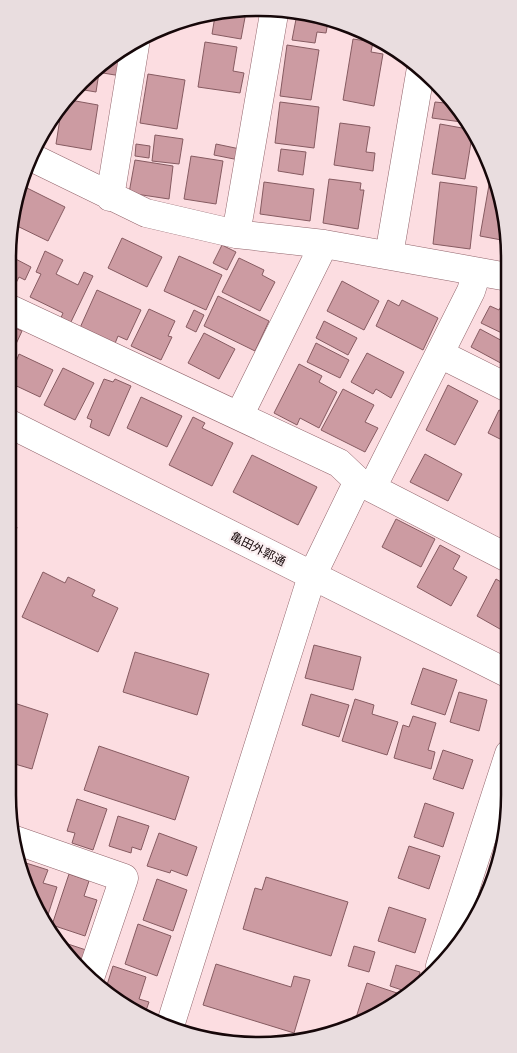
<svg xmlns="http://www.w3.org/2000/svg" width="517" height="1053" font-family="'Archivo Narrow','Noto Sans JP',sans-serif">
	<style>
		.building { fill: #cc9ba2; stroke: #865b61 }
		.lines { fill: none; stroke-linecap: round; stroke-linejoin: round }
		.minor-casing { stroke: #92656c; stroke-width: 29 }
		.minor { stroke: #fff; stroke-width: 28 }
		.labels { text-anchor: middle; stroke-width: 4.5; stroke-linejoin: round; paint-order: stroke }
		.street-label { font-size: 12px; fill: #160709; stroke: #fbf0f2 }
		.rim { fill: none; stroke: #160709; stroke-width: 2.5 }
	</style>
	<rect width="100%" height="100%" fill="#fcdde1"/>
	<!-- building -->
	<path class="building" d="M 246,12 L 241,39 L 212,34 L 215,16 Z
		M 297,14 L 328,22 L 326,33 L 317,32 L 315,43 L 292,40 Z
		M 353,39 L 373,42 L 371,52 L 383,54 L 374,106 L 343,100 Z
		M 205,42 L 237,47 L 233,71 L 244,73 L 240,93 L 198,87 Z
		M 287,45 L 319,50 L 311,100 L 280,96 Z
		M 112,59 L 123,61 L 121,76 L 103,73 L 104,63 Z
		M 100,66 L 96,92 L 78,89 L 93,70 Z
		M 148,74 L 185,80 L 177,129 L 140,123 Z
		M 447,95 L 467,119 L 469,123 L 432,118 L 435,102 L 445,103 Z
		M 70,100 L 98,105 L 91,150 L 56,144 L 61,112 Z
		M 280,102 L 319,107 L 314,148 L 275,143 Z
		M 340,123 L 370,127 L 366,152 L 375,153 L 373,171 L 334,165 Z
		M 440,124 L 473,130 L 465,179 L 432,174 Z
		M 155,135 L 183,139 L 179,164 L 152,161 Z
		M 136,144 L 150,146 L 149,158 L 135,156 Z
		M 216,144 L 240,149 L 239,160 L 214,155 Z
		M 281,149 L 306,152 L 303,175 L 278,171 Z
		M 191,156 L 223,161 L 216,204 L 184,199 Z
		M 135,160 L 173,166 L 169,199 L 129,193 Z
		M 492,168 L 507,226 L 507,241 L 480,236 Z
		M 329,179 L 361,183 L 360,190 L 364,190 L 358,229 L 323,223 Z
		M 264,182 L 314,189 L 310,221 L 260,214 Z
		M 440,182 L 477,187 L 470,249 L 433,244 Z
		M 23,186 L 65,207 L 48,241 L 13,224 Z
		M 122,238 L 162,257 L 147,287 L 108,268 Z
		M 222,245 L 236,252 L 227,270 L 213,263 Z
		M 45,251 L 63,260 L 56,274 L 78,285 L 84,272 L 93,276 L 70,324 L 60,320 L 63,313 L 30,297 L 41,274 L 36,272 Z
		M 8,255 L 31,267 L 25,280 L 19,277 L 13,289 L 8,287 Z
		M 179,256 L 222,275 L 206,310 L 164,291 Z
		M 239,258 L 264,270 L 262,275 L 275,282 L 260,311 L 222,292 Z
		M 342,281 L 379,301 L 364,330 L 327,311 Z
		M 97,290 L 141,310 L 127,340 L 118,336 L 114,346 L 79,330 Z
		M 218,296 L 269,321 L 255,351 L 204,326 Z
		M 388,300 L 399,306 L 402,300 L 438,318 L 423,350 L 376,326 Z
		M 504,301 L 508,303 L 508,336 L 481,323 L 490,306 L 499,310 Z
		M 149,309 L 175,321 L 168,336 L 172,337 L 161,360 L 131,346 Z
		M 194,310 L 204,315 L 196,332 L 186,327 Z
		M 324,321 L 357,338 L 348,355 L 316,338 Z
		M 10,326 L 22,331 L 10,357 L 8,356 Z
		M 480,329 L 508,344 L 508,367 L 471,347 Z
		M 204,333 L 235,349 L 219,379 L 188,363 Z
		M 316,343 L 349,360 L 340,378 L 307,362 Z
		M 367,353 L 404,372 L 391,398 L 376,389 L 373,394 L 351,382 Z
		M 19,354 L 53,370 L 40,397 L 8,382 Z
		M 299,364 L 322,376 L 319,382 L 337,392 L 319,428 L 300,418 L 297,425 L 274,413 Z
		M 63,368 L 94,383 L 75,420 L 44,405 Z
		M 104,379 L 113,382 L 115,379 L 131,386 L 109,436 L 90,427 L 92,420 L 87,418 Z
		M 448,385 L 478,401 L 455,445 L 426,430 Z
		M 343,389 L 374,405 L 365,422 L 378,428 L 365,452 L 321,430 Z
		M 141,397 L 182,416 L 167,447 L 127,428 Z
		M 499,410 L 508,414 L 508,443 L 488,433 Z
		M 193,417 L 205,423 L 202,428 L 233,443 L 212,486 L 169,465 Z
		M 425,454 L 462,474 L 448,501 L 410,482 Z
		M 252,455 L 317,487 L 298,525 L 233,492 Z
		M 396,519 L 435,539 L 421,567 L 382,547 Z
		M 8,524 L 17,527 L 8,562 Z
		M 440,545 L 460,556 L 453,569 L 467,577 L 451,606 L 417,587 Z
		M 43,572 L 65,583 L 68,577 L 95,590 L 92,596 L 118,608 L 98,652 L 22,617 Z
		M 496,579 L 508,586 L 507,633 L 477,616 Z
		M 314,645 L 361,657 L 353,690 L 305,678 Z
		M 135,652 L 209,674 L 197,715 L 123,692 Z
		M 423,668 L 457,680 L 445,715 L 411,704 Z
		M 459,692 L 487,700 L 479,731 L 450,722 Z
		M 311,694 L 349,705 L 339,737 L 302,725 Z
		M 355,699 L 374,705 L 372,714 L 398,722 L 387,755 L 342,741 Z
		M 8,701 L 48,714 L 32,769 L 8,762 Z
		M 413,716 L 436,723 L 428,750 L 435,752 L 431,769 L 394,758 L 403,725 L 409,727 Z
		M 99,746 L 189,777 L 175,820 L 84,790 Z
		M 443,750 L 473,760 L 463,789 L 433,779 Z
		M 77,799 L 107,809 L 93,850 L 72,843 L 75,833 L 67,831 Z
		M 425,803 L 454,813 L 443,847 L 414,837 Z
		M 118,816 L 149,826 L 141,850 L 132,847 L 131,853 L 109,846 Z
		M 159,833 L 197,847 L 187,876 L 171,870 L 170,873 L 147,866 Z
		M 409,846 L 440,856 L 429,889 L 398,878 Z
		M 26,863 L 48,870 L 43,883 L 57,887 L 46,921 L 22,877 Z
		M 69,874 L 89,881 L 84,896 L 97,900 L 85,936 L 52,925 Z
		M 266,877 L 348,902 L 331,956 L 243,929 L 255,888 L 262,890 Z
		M 157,879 L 187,890 L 173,931 L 143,920 Z
		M 389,907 L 426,919 L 415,953 L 378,941 Z
		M 138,924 L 171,936 L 157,976 L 125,964 Z
		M 56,940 L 86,950 L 81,966 L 60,948 Z
		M 354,946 L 375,952 L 369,972 L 348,966 Z
		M 216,964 L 291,987 L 294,976 L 310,980 L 294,1033 L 203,1005 Z
		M 396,965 L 420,972 L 416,986 L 408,992 L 390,986 Z
		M 113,966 L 146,977 L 139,999 L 149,1002 L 144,1016 L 133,1012 L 106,988 Z
		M 367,983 L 397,993 L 394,1002 L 369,1020 L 354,1024 Z"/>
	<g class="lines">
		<!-- minor casing -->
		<g class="minor-casing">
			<path id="minor" d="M 31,157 L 146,213 L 236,234 L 324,244 L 508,277
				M 110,197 L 135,45
				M 236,234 L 275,8
				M 389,255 L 421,68
				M 8,308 L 339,463 L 358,481 L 508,558
				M 440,354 L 508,388
				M 239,416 L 324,244
				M 8,423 L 509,674
				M 372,488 L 471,291 L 477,272
				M 15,840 L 124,878 L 91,975
				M 440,966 L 509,754
				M 170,1026 L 312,576 L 358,481"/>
		</g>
		<!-- minor -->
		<use href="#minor" class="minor"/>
	</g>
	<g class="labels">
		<!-- street labels -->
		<g class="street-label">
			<text transform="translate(258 549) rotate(27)" y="4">亀田外郭通</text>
		</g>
	</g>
	<!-- crop -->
	<path d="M0 0H517V1053H0ZM258 16H259A242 242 0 0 1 501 258V795A242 242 0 0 1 259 1037H258A242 242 0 0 1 16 795V258A242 242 0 0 1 258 16Z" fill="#e9dddf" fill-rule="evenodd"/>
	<path class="rim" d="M258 16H259A242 242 0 0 1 501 258V795A242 242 0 0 1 259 1037H258A242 242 0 0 1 16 795V258A242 242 0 0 1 258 16Z"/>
</svg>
